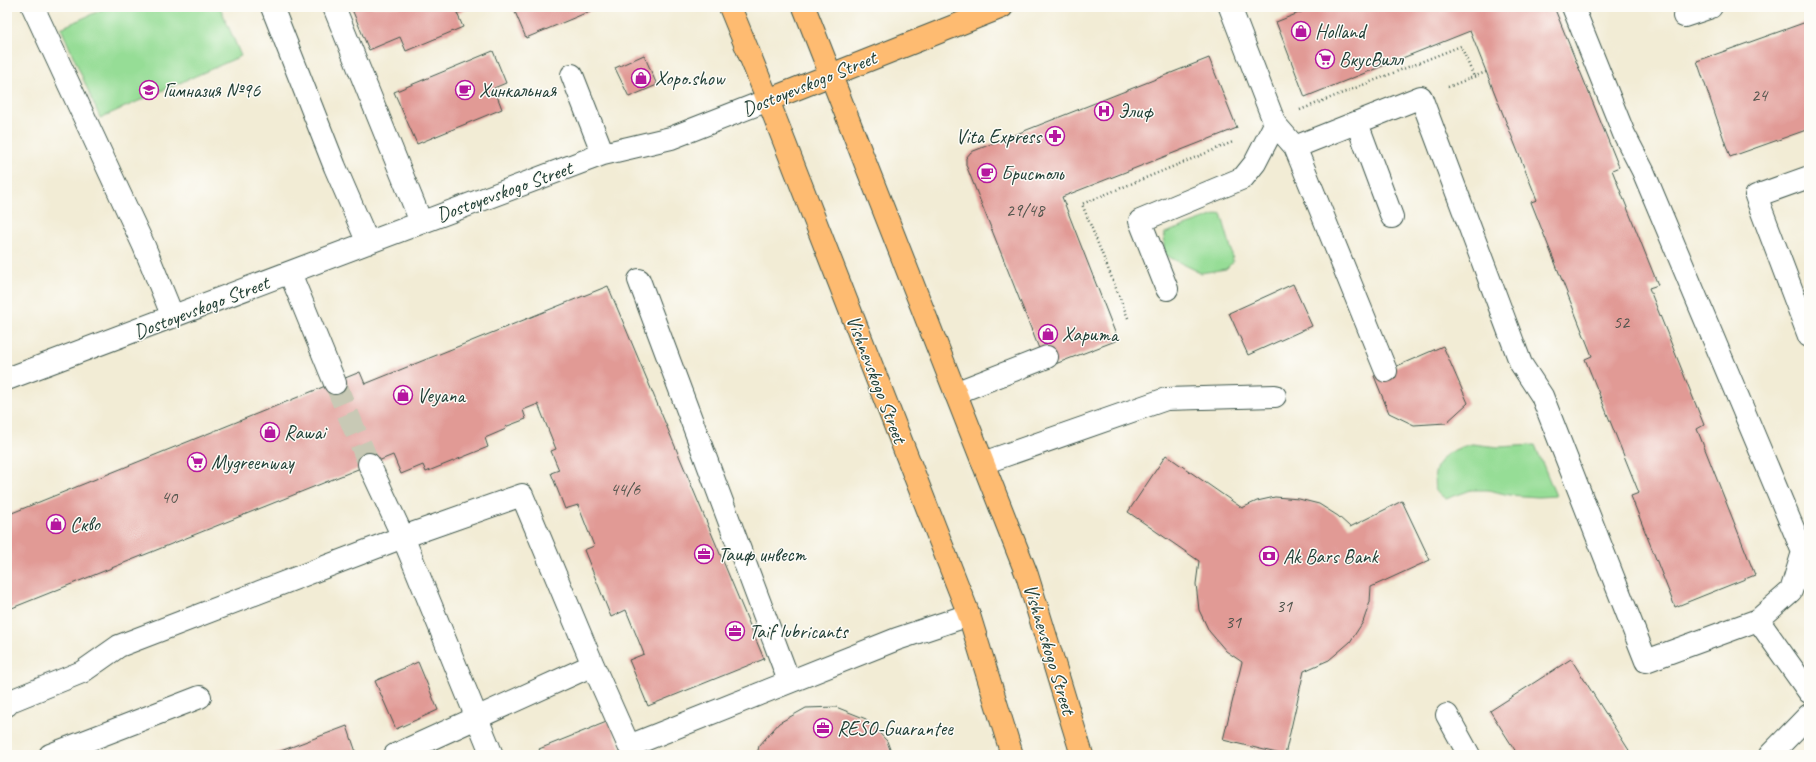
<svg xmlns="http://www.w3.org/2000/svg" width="1816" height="762" font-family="Caveat,sans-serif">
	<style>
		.green { fill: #96dd96; stroke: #5a8d65 }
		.building { fill: #e19a95 }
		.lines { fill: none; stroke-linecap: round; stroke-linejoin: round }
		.minor-tunnel { stroke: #c8c9b5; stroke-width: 22; stroke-dasharray: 22 11; stroke-linecap: butt }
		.minor-casing { stroke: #3f574c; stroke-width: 24 }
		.major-casing { stroke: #3f574c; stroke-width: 24 }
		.path { stroke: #3f574c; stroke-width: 2.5; stroke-dasharray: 1 3; stroke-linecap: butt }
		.minor { stroke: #fff; stroke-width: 22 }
		.major { stroke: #febb71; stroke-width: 22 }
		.labels { text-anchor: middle; stroke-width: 3; stroke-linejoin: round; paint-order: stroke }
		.number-label { font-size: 18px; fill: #50544c }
		.poi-label { font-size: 20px; fill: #1f3d34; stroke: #fdfcf7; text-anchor: start }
		.street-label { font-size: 20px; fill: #1f3d34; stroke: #fdfcf7 }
	</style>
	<rect width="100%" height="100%" fill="#fdfcf7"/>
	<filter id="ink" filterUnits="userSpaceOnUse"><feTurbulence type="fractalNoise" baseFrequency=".025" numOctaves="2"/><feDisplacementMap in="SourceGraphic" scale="8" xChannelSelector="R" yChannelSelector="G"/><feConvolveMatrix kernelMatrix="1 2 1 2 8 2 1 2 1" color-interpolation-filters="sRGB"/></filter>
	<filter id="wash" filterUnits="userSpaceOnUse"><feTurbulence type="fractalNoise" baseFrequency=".012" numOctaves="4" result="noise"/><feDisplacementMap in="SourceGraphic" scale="16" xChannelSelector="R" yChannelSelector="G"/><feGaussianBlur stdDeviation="0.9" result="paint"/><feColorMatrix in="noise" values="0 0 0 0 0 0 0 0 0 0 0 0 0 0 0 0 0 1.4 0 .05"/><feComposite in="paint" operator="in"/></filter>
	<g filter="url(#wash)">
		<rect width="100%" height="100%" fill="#f2ecd5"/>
		<!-- green -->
		<path class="green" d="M 108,7 L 220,7 L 241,56 L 100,118 L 61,28 Z
			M 1221,213 L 1231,248 L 1233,262 L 1226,269 L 1201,273 L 1163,254 L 1165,233 Z
			M 1472,444 L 1498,447 L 1535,445 L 1556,496 L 1538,497 L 1509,495 L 1488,490 L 1471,490 L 1446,499 L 1435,491 C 1431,461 1445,451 1472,444 Z"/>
		<g id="blocks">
			<!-- building -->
			<path class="building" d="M 351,7 L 473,7 L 457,13 L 463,27 L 406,51 L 400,37 L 369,50 Z
				M 513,7 L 600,7 L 526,38 Z
				M 1314,7 L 1554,7 L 1619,167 L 1612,170 L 1658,285 L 1649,288 L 1704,425 L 1697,429 L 1755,575 L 1675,607 L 1631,496 L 1639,493 L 1585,359 L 1592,356 L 1531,202 L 1537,200 L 1470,31 L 1305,97 L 1276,22 Z
				M 1809,21 L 1809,129 L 1730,157 L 1697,61 Z
				M 493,51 L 506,83 L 494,88 L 502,109 L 417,144 L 394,92 Z
				M 644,55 L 657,85 L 629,97 L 615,68 Z
				M 1209,58 L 1237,128 L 1062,197 L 1118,340 L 1050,366 L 1040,351 L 966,165 L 966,158 L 971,152 Z
				M 1293,284 L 1312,326 L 1248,355 L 1229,313 Z
				M 608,286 L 764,659 L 648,706 L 629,660 L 644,654 L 626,610 L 611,617 L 584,550 L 594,546 L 578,505 L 565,509 L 551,473 L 559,470 L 551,451 L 556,449 L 538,404 L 523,410 L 526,419 L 505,427 L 506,429 L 485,438 L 488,447 L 426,472 L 423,465 L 401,474 L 393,455 L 7,610 L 7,515 L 360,372 L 365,384 Z
				M 1443,346 L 1468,403 L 1446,423 L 1414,425 L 1389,413 L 1374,376 Z
				M 1166,455 L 1242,508 L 1257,501 L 1275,497 L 1299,499 L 1319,504 L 1338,516 L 1350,527 L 1402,501 L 1430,560 L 1371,587 L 1370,602 L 1363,622 L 1350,642 L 1329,660 L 1304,671 L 1285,755 L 1223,740 L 1242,662 L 1226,651 L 1209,631 L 1199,610 L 1196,584 L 1199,561 L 1128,512 Z
				M 1571,659 L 1632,755 L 1518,755 L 1490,711 Z
				M 418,662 L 438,710 L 396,729 L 375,681 Z
				M 836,707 L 866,719 L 887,741 L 892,755 L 757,755 L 759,746 L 779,723 L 806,708 Z
				M 609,721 L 623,755 L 542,755 L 539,749 Z
				M 347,726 L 357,755 L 270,755 Z"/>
		</g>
	</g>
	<g filter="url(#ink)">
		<use href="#blocks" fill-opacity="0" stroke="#3f574c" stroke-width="1"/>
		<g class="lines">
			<!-- minor-tunnel -->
			<path class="minor-tunnel" d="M 335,383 L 369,464"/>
			<!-- minor casing -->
			<g class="minor-casing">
				<path id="minor" d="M 33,7 L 144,246 L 173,317
					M 272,7 L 335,167 L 368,243
					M 334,7 L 421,222
					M 1573,7 L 1624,134 L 1643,171 L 1803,552 L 1791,591 L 1758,620 L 1809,692
					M 1684,16 L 1711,7
					M 572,75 L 603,154
					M 1357,123 L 1392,217
					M 1275,124 L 1295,147 L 1421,97 L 1521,364 L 1542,396 L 1646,661 L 1758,620
					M 1295,147 L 1386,371
					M 1809,177 L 1756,196 L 1809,336
					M 290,273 L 335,383
					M 639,280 L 789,681
					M 1167,289 L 1140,221 L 1243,178 L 1255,163 L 1275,124 L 1230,7
					M 7,379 L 603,154 L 671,138 L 768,100
					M 955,393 L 1047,357
					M 983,463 L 1166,399 L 1275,396
					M 369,464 L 403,537 L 492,755
					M 7,705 L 8,702 L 82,672 L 119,646 L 403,537 L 522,495 L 593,665
					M 1447,715 L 1469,755
					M 50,755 L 200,697
					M 395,755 L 593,665 L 629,746 L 897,639 L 969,615
					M 1770,755 L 1809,715"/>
			</g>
			<!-- major casing -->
			<g class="major-casing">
				<path id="major" d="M 730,7 L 768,100 L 969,615 L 1012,755
					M 804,7 L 1027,575 L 1082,755
					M 768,100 L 1002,7"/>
			</g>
			<!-- path -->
			<path class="path" d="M 1448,87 L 1486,72
				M 1300,110 L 1461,46 L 1474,77
				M 1128,318 L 1082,204 L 1233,142"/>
			<!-- minor -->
			<use href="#minor" class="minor"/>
			<!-- major -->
			<use href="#major" class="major"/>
		</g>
	</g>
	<!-- icons -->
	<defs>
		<g id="shop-ring" transform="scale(1)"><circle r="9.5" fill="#fdfcf7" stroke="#b5179e" stroke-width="1.5"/><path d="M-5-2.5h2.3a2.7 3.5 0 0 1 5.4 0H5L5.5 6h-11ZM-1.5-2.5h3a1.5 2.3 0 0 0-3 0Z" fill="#b5179e"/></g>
		<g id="supermarket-ring" transform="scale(1)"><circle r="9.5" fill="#fdfcf7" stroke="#b5179e" stroke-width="1.5"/><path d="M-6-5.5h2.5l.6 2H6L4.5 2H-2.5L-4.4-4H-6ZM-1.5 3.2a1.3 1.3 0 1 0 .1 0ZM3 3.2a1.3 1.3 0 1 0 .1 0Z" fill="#b5179e"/></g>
		<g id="school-ring" transform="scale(1)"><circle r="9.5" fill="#fdfcf7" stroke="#b5179e" stroke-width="1.5"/><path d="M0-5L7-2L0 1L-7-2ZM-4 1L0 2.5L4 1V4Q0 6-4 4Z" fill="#b5179e"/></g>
		<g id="cafe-ring" transform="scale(1)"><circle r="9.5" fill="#fdfcf7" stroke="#b5179e" stroke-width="1.5"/><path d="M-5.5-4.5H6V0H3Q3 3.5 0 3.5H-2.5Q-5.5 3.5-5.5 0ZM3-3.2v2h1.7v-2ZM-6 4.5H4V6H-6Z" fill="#b5179e"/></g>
		<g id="hospital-ring" transform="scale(1)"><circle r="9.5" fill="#fdfcf7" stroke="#b5179e" stroke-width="1.5"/><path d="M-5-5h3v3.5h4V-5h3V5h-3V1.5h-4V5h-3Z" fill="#b5179e"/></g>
		<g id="pharmacy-ring" transform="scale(1)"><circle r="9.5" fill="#fdfcf7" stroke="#b5179e" stroke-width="1.5"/><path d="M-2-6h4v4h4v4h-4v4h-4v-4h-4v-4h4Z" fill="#b5179e"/></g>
		<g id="office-ring" transform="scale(1)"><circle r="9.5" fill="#fdfcf7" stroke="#b5179e" stroke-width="1.5"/><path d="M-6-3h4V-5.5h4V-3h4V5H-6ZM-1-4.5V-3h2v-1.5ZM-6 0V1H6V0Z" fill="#b5179e"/></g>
		<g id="bank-ring" transform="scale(1)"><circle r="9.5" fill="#fdfcf7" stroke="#b5179e" stroke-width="1.5"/><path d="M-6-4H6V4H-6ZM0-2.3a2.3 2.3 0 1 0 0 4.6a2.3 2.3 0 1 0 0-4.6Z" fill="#b5179e"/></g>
	</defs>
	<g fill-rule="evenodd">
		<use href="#shop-ring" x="1301" y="31"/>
		<use href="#supermarket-ring" x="1325" y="59"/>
		<use href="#shop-ring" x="641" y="78"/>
		<use href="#school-ring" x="149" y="90"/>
		<use href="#cafe-ring" x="465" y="90"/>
		<use href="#hospital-ring" x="1104" y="111"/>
		<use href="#pharmacy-ring" x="1055" y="136"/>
		<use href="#cafe-ring" x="987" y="173"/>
		<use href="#shop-ring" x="1048" y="334"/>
		<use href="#shop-ring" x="403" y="395"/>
		<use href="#shop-ring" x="270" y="432"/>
		<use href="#supermarket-ring" x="197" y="462"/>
		<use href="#shop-ring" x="56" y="524"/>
		<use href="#office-ring" x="704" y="554"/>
		<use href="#bank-ring" x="1269" y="556"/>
		<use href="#office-ring" x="735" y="631"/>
		<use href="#office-ring" x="823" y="728"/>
	</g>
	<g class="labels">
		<!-- number labels -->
		<g class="number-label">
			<text x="1759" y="101">24</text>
			<text x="1025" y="216">29/48</text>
			<text x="1621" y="328">52</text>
			<text x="625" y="495">44/6</text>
			<text x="169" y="503">40</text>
			<text x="1284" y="612">31</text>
			<text x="1233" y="628">31</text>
		</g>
		<!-- poi labels -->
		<g class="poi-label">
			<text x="1315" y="38">Holland</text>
			<text x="1339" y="66">ВкусВилл</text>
			<text x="655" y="85">Хоро.show</text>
			<text x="163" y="97">Гимназия №96</text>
			<text x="479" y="97">Хинкальная</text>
			<text x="1118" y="118">Элиф</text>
			<text x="1041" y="143" text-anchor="end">Vita Express</text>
			<text x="1001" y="180">Бристоль</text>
			<text x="1062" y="341">Харита</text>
			<text x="417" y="402">Veyana</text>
			<text x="284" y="439">Rawai</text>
			<text x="211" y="469">Mygreenway</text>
			<text x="70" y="531">Скво</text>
			<text x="718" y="561">Таиф инвест</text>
			<text x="1283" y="563">Ak Bars Bank</text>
			<text x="749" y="638">Taif lubricants</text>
			<text x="837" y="735">RESO-Guarantee</text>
		</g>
		<!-- street labels -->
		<g class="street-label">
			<text transform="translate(809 83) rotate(-22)" y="7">Dostoyevskogo Street</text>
			<text transform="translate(504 191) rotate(-20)" y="7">Dostoyevskogo Street</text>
			<text transform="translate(201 307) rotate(-21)" y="7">Dostoyevskogo Street</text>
			<text transform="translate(877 379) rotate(69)" y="7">Vishnevskogo Street</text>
			<text transform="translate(1050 649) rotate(73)" y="7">Vishnevskogo Street</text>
		</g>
	</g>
	<!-- margin -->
	<rect width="1816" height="762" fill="none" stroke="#fdfcf7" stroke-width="24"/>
</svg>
